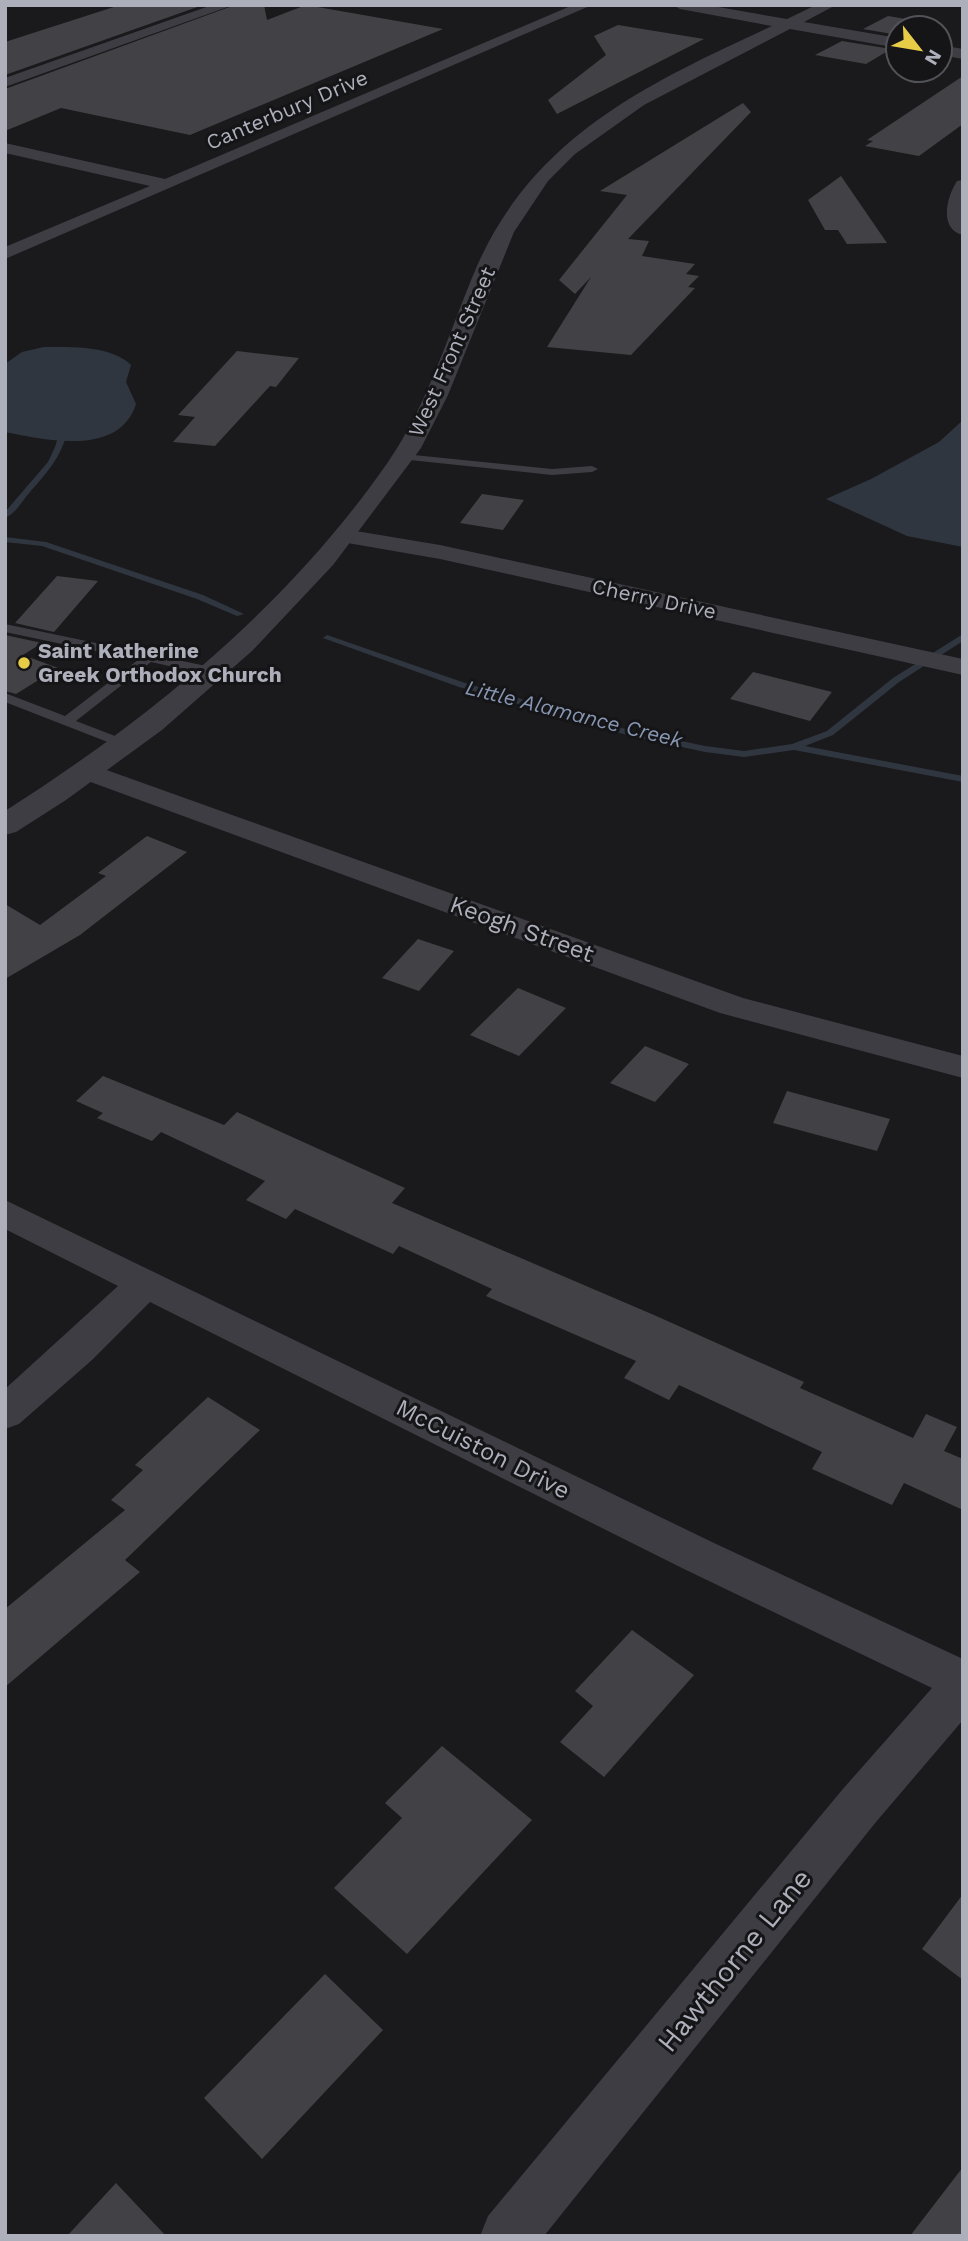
<svg xmlns="http://www.w3.org/2000/svg" width="968" height="2241" font-family="'Work Sans',sans-serif">
	<style>
		.water { fill: #303640 }
		.lines { fill: none; stroke-linecap: round; stroke-linejoin: round }
		.stream { fill: #303640; fill-rule: evenodd }
		.building { fill: #424246 }
		.service { fill: #3d3d43; fill-rule: evenodd }
		.minor { fill: #3d3d43; fill-rule: evenodd }
		.tertiary { fill: #3d3d43; fill-rule: evenodd }
		.poi-dot { fill: #e7cc47; stroke: #151517; stroke-width: 2.5 }
		.labels { text-anchor: middle; stroke-width: 6; stroke-linejoin: round; paint-order: stroke }
		.far-street-label { font-size: 21px; fill: #adafbb; stroke: #151517 }
		.far-poi-label { font-size: 21px; font-weight: bold; fill: #adafbb; stroke: #151517; text-anchor: start }
		.far-water-label { font-size: 21px; font-style: italic; fill: #8797b3; stroke: #151517 }
		.street-label { font-size: 24px; fill: #adafbb; stroke: #151517 }
		.near-street-label { font-size: 28px; fill: #adafbb; stroke: #151517 }
	</style>
	<rect width="100%" height="100%" fill="#1a1a1c"/>
	<!-- water -->
	<path class="water" d="M 44,347 C 70,347 111,345 131,365 L 126,382 L 136,404 C 119,457 47,440 5,432 L 5,364 L 22,352 Z
		M 963,420 L 963,547 L 907,536 L 826,499 L 871,479 L 939,442 Z"/>
	<g class="lines">
		<!-- stream -->
		<path class="stream" d="M 62,424 L 69,426 C 61,460 46,473 25,498 C 19,506 14,514 5,518 L 5,512 L 48,462 L 55,447 Z
			M 5,537 L 46,542 L 203,595 L 244,614 L 237,616 L 197,599 L 42,546 L 5,542 Z
			M 963,634 L 963,641 L 899,682 L 833,735 L 805,746 L 963,776 L 963,782 L 794,750 L 744,757 L 705,752 L 627,735 L 459,687 L 323,638 L 327,635 L 330,636 L 465,683 L 629,730 L 705,746 L 744,751 L 792,744 L 827,731 L 893,678 Z"/>
	</g>
	<!-- building -->
	<path class="building" d="M 120,5 L 203,5 L 5,75 L 5,42 Z
		M 235,5 L 264,5 L 267,20 L 306,5 L 443,29 L 190,135 L 61,108 L 5,131 L 5,89 Z
		M 888,16 L 936,24 L 928,28 L 898,28 L 898,35 L 863,29 Z
		M 618,25 L 704,39 L 557,114 L 548,100 L 606,55 L 594,36 Z
		M 842,41 L 891,49 L 866,64 L 815,55 Z
		M 963,76 L 963,124 L 919,156 L 865,146 L 873,141 L 867,140 Z
		M 743,103 L 751,112 L 628,239 L 649,241 L 642,256 L 695,264 L 686,274 L 699,276 L 688,287 L 695,288 L 631,355 L 547,347 L 591,277 L 575,294 L 559,280 L 627,195 L 600,191 Z
		M 841,176 L 887,243 L 847,244 L 838,230 L 825,230 L 808,200 Z
		M 237,351 L 299,358 L 276,387 L 270,386 L 215,446 L 173,442 L 195,417 L 178,415 Z
		M 482,494 L 524,500 L 503,530 L 460,523 Z
		M 57,576 L 98,581 L 54,632 L 15,623 Z
		M 5,635 L 42,643 L 23,655 L 58,668 L 16,694 L 5,691 Z
		M 753,672 L 832,692 L 810,721 L 730,699 Z
		M 147,836 L 187,852 L 80,935 L 5,979 L 5,904 L 40,925 L 106,876 L 98,873 Z
		M 418,939 L 454,951 L 419,991 L 382,978 Z
		M 518,988 L 566,1008 L 519,1056 L 470,1035 Z
		M 645,1046 L 689,1064 L 655,1102 L 610,1083 Z
		M 103,1076 L 224,1125 L 237,1112 L 405,1188 L 392,1203 L 654,1315 L 804,1382 L 800,1388 L 913,1438 L 926,1414 L 957,1427 L 944,1451 L 963,1459 L 963,1510 L 904,1483 L 892,1505 L 812,1469 L 822,1452 L 679,1385 L 669,1400 L 624,1378 L 636,1361 L 486,1296 L 492,1289 L 399,1246 L 393,1254 L 295,1209 L 286,1219 L 246,1200 L 265,1181 L 161,1132 L 152,1141 L 97,1118 L 103,1113 L 76,1101 Z
		M 787,1091 L 890,1119 L 877,1151 L 773,1123 Z
		M 208,1397 L 260,1430 L 125,1560 L 140,1572 L 5,1687 L 5,1609 L 125,1510 L 111,1500 L 143,1470 L 135,1465 Z
		M 632,1630 L 694,1675 L 604,1777 L 560,1742 L 593,1706 L 575,1691 Z
		M 442,1746 L 532,1820 L 407,1954 L 334,1888 L 402,1818 L 385,1803 Z
		M 963,1894 L 963,1980 L 922,1949 Z
		M 325,1974 L 383,2030 L 262,2159 L 204,2098 Z
		M 963,2167 L 963,2236 L 910,2236 Z
		M 116,2183 L 166,2236 L 67,2236 Z"/>
	<g class="lines">
		<!-- service -->
		<path class="service" d="M 404,454 L 552,469 L 592,466 L 598,469 L 592,472 L 552,475 L 400,459 L 398,457 Z
			M 5,624 L 211,667 L 218,671 L 211,675 L 151,662 L 76,721 L 128,741 L 130,744 L 123,748 L 5,702 L 5,693 L 65,716 L 138,660 L 5,632 Z"/>
		<!-- minor -->
		<path class="minor" d="M 212,5 L 233,5 L 5,87 L 5,78 Z
			M 573,5 L 592,5 L 5,259 L 5,247 L 150,186 L 5,153 L 5,143 L 165,179 Z
			M 963,180 L 963,235 C 938,229 947,196 957,181 Z
			M 344,529 L 440,545 L 963,659 L 963,675 L 440,559 L 336,541 L 332,536 L 336,531 Z
			M 87,763 L 743,998 L 963,1056 L 963,1078 L 720,1013 L 77,777 L 73,771 L 77,765 Z
			M 5,1200 L 714,1543 L 963,1659 L 963,1720 L 876,1822 L 544,2236 L 480,2236 L 488,2216 L 842,1790 L 932,1688 L 684,1569 L 150,1302 L 92,1360 L 19,1424 L 5,1429 L 5,1389 L 118,1286 L 5,1229 Z"/>
		<!-- tertiary -->
		<path class="tertiary" d="M 673,5 L 707,5 L 787,19 L 816,5 L 836,5 L 804,22 L 898,38 L 898,48 L 790,29 L 644,105 L 575,154 L 548,181 L 514,232 L 448,395 L 421,448 L 333,565 L 252,651 L 162,730 L 66,800 L 16,832 L 5,835 L 5,811 C 151,718 289,605 388,462 C 429,403 449,331 477,266 C 535,135 649,83 772,26 L 680,9 Z
			M 940,45 L 963,49 L 963,59 L 940,55 Z"/>
	</g>
	<!-- markers -->
	<circle class="poi-dot" cx="24" cy="663" r="7"/>
	<g class="labels">
		<!-- far-street labels -->
		<g class="far-street-label">
			<text transform="translate(287 110) rotate(-23)" y="7">Canterbury Drive</text>
			<text transform="translate(452 352) rotate(-66)" y="7">West Front Street</text>
			<text transform="translate(654 599) rotate(12)" y="7">Cherry Drive</text>
		</g>
		<!-- far-poi labels -->
		<g class="far-poi-label">
			<text x="38" y="658">Saint Katherine<tspan x="38" dy="24">Greek Orthodox Church</tspan></text>
		</g>
		<!-- far-water labels -->
		<g class="far-water-label">
			<text transform="translate(574 714) rotate(14)" y="7">Little Alamance Creek</text>
		</g>
		<!-- street labels -->
		<g class="street-label">
			<text transform="translate(522 929) rotate(20)" y="8">Keogh Street</text>
			<text transform="translate(483 1449) rotate(27)" y="8">McCuiston Drive</text>
		</g>
		<!-- near-street labels -->
		<g class="near-street-label">
			<text transform="translate(734 1960) rotate(-51)" y="10">Hawthorne Lane</text>
		</g>
	</g>
	<!-- border -->
	<rect width="968" height="2241" fill="none" stroke="#adafbb" stroke-width="14"/>
	<!-- north arrow -->
	<g transform="translate(919 49) rotate(121)"><circle r="33" fill="#151517" stroke="#525359" stroke-width="2"/>
	<path d="M0-5L12 26L0 18L-12 26Z" fill="#e7cc47"/>
	<text y="-10" font-size="19" font-weight="bold" text-anchor="middle" fill="#adafbb">N</text>
	</g>
</svg>
